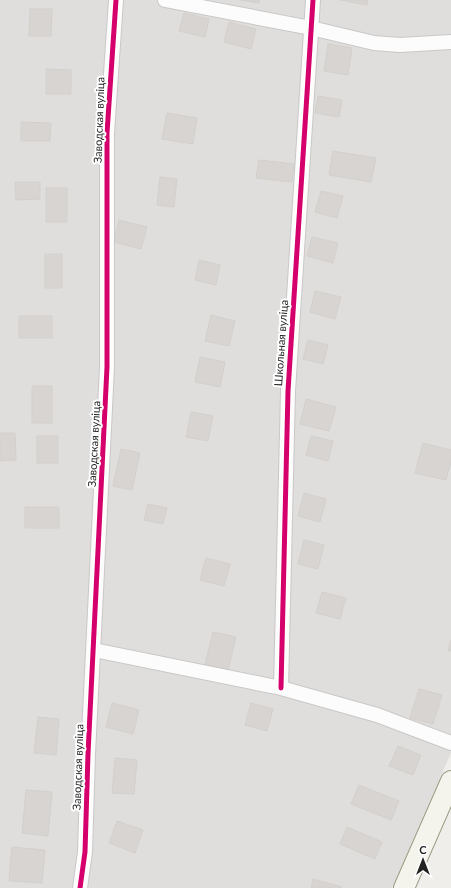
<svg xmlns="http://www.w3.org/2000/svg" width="451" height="888" font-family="Lato,sans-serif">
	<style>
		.residential { fill: #dfdedc }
		.building { fill: #d7d4d2; stroke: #d3d0cc }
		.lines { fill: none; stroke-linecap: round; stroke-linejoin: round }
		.minor-casing { stroke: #c9c8c7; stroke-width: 16 }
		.secondary-casing { stroke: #999a82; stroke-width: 22 }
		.minor { stroke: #fdfcfc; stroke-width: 14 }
		.secondary { stroke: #f4f4ed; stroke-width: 20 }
		.cycleway-casing { stroke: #fff; stroke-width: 8 }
		.cycleway { stroke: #d6006c; stroke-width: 5 }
		.labels { text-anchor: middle; stroke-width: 4; stroke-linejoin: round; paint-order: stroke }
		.street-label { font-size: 11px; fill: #222; stroke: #fff }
	</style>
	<rect width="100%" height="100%" fill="#f0eeeb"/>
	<!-- residential -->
	<path class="residential" d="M 0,0 L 451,0 L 451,753 L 392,888 L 0,888 Z"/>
	<!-- building -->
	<path class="building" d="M 240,0 L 260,0 L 259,3 Z
		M 340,0 L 368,0 L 367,5 Z
		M 30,9 L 52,9 L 51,36 L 29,36 Z
		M 184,13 L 209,19 L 205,37 L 179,31 Z
		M 229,22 L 256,29 L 251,49 L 224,42 Z
		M 328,44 L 352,48 L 348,75 L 324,71 Z
		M 46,69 L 71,70 L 71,94 L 46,94 Z
		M 318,96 L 342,100 L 339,117 L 315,113 Z
		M 167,113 L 197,118 L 193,144 L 162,139 Z
		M 21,122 L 51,123 L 50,141 L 21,141 Z
		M 333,151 L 376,158 L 371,182 L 329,175 Z
		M 259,160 L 294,164 L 292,182 L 256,178 Z
		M 160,177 L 177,179 L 174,207 L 157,205 Z
		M 15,182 L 40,182 L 40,199 L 16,200 Z
		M 46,188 L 67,188 L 67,222 L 46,222 Z
		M 321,191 L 343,196 L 337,218 L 315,212 Z
		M 119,220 L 147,227 L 141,249 L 114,242 Z
		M 312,237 L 338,243 L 333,263 L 307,256 Z
		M 45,254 L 62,254 L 62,288 L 45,288 Z
		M 199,260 L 220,265 L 216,285 L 195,280 Z
		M 315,291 L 341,297 L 335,319 L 310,312 Z
		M 211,315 L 235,321 L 229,346 L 205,341 Z
		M 19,316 L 52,316 L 52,338 L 19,338 Z
		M 308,340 L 328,345 L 323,364 L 303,359 Z
		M 200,357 L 225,362 L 220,387 L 195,382 Z
		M 32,386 L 52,386 L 52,423 L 32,423 Z
		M 306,399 L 336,407 L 329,431 L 300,424 Z
		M 191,412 L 213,416 L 208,441 L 186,437 Z
		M 0,433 L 15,433 L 16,460 L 0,461 Z
		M 37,436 L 58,436 L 58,463 L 37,463 Z
		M 311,436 L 333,441 L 328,461 L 306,455 Z
		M 423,443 L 451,450 L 451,461 L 446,480 L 415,473 Z
		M 121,449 L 140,453 L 132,490 L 113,486 Z
		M 304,493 L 326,499 L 320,522 L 298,516 Z
		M 148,504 L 167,508 L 163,524 L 144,520 Z
		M 25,507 L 59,507 L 59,528 L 25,528 Z
		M 304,540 L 324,545 L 318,569 L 298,564 Z
		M 206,558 L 230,564 L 224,586 L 200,580 Z
		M 322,592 L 346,598 L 340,619 L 316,613 Z
		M 213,632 L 236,637 L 228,670 L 205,665 Z
		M 451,640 L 451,651 L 448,650 Z
		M 419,689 L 442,695 L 433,724 L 410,718 Z
		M 112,703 L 139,710 L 133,734 L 106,727 Z
		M 251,703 L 273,709 L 267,731 L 245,725 Z
		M 38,717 L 59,719 L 56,755 L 34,753 Z
		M 398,746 L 421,755 L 413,775 L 389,766 Z
		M 115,758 L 137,760 L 134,794 L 112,793 Z
		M 359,785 L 399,801 L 391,820 L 351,804 Z
		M 26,790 L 52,792 L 48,836 L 22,833 Z
		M 117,821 L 143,830 L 135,853 L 109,843 Z
		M 347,827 L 382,842 L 375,859 L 340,844 Z
		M 12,847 L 45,850 L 42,883 L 9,881 Z
		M 313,879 L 342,887 L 341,888 L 311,888 Z"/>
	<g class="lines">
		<!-- minor casing -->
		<g class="minor-casing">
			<path id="minor" d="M 165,0 L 311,28 L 374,43 L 400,45 L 451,42
				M 94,650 L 281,688 L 377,715 L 451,743
				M 281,688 L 288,391 L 313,0
				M 80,888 L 85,852 L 88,754 L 107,367 L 107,133 L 116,0"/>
		</g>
		<!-- secondary casing -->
		<g class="secondary-casing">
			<path id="secondary" d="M 404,888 L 451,781"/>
		</g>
		<!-- minor -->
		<use href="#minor" class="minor"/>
		<!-- secondary -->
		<use href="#secondary" class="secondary"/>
		<!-- cycleway casing -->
		<g class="cycleway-casing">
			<path id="cycleway" d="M 281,688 L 288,391 L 313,0
				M 80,888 L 85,852 L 88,754 L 107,367 L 107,133 L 116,0"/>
		</g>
		<!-- cycleway -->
		<use href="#cycleway" class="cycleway"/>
	</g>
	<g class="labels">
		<!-- street labels -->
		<g class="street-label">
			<text transform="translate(99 120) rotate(-88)" y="4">Заводская вуліца</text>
			<text transform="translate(281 343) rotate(-86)" y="4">Школьная вуліца</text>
			<text transform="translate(94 444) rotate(-87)" y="4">Заводская вуліца</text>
			<text transform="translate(78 767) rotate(-88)" y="4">Заводская вуліца</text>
		</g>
	</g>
	<!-- north arrow -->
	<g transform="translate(423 860)" stroke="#ffffff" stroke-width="3" paint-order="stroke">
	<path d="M0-3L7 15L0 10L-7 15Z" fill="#222222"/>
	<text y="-6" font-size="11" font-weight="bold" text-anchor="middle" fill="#222222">С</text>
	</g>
</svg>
